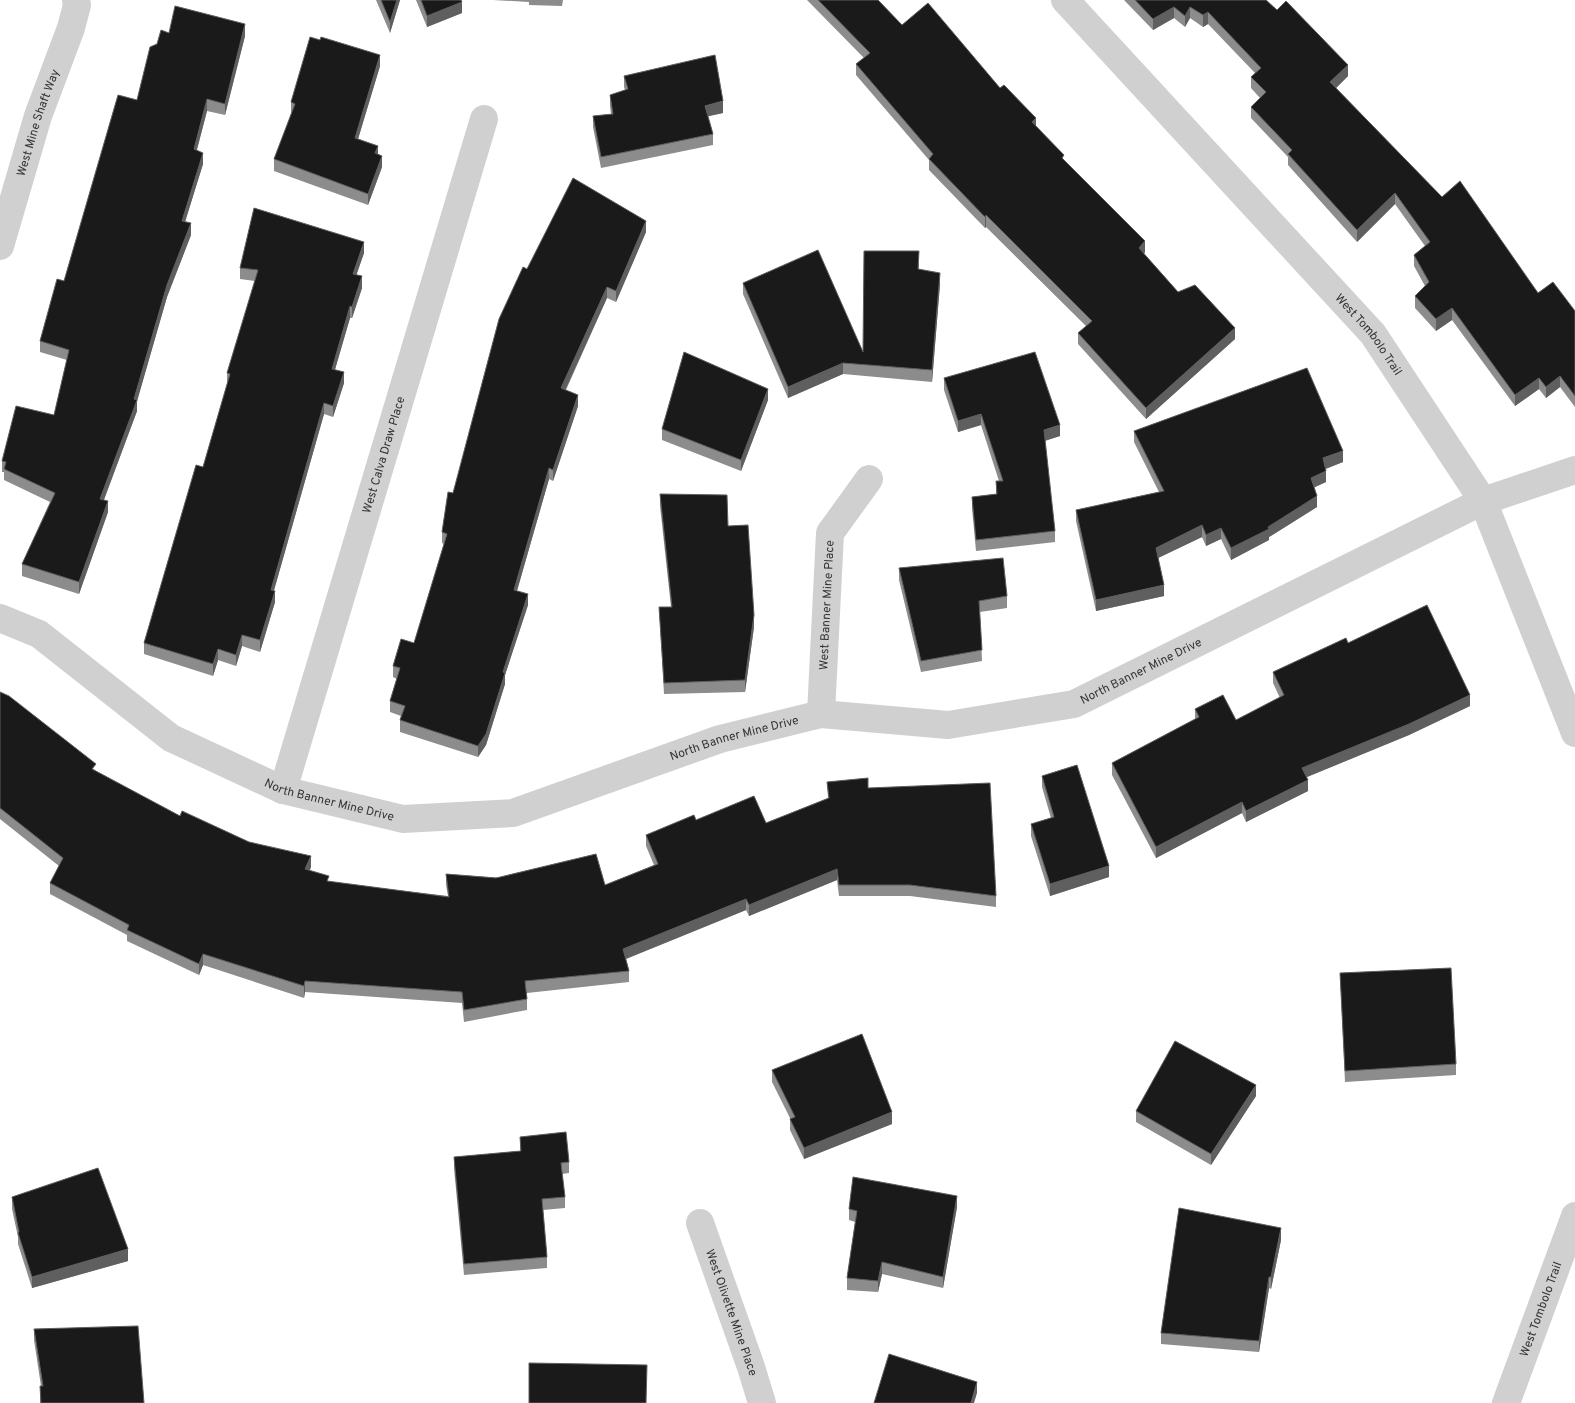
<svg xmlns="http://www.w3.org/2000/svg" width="1575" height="1403" font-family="Overpass,sans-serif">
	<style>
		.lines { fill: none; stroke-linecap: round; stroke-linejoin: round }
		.minor { stroke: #d0d0d0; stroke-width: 28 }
		.wall { fill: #8c8c8c }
		.shaded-wall { fill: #5f5f5f }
		.building { fill: #1a1a1a; stroke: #5f5f5f }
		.labels { text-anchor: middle; stroke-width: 5; stroke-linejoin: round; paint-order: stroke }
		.street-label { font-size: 12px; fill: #333; stroke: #fff }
	</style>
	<rect width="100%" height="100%" fill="#fff"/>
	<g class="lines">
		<!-- minor -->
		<g class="minor">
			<path id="s1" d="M 1065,0 L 1373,334 L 1483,501 L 1575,733"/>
			<path id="s2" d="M 0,246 L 38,116 L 71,28 L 77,5 L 76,0"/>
			<path id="s3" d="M 0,618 L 39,634 L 171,738 L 283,790 L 403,819 L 513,813 L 720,739 L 821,714 L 948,725 L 1074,704 L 1483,501 L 1575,470"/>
			<path id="s4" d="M 821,714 L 830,533 L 869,479"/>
			<path id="s5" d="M 283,790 L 484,119"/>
			<path id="s6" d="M 700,1223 L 751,1367 L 762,1403"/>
			<path id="s7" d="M 1506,1403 L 1575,1216"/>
		</g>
	</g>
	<!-- wall -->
	<path class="wall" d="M 376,0 L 400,0 L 390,33 Z
		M 416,0 L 461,0 L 462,13 L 427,27 Z
		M 493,0 L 563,0 L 562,6 L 529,5 L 529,2 Z
		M 807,0 L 878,0 L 902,25 L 1000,88 L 1036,126 L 1064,161 L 1145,252 L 1144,254 L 1178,292 L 1235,339 L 1146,419 L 1078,344 L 1078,333 L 1086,326 L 986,227 L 985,228 L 929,170 L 929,160 L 856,75 L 856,64 L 864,58 Z
		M 1124,0 L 1266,0 L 1348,76 L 1336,88 L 1442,197 L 1538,293 L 1575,311 L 1575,407 L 1560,387 L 1546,398 L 1539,389 L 1515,406 L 1452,320 L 1436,331 L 1415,308 L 1415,296 L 1425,286 L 1414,266 L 1414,255 L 1425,246 L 1395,204 L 1357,242 L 1288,165 L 1288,157 L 1251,118 L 1251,107 L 1260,98 L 1251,88 L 1251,77 L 1255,73 L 1208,24 L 1203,27 L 1190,18 L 1185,27 L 1174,18 L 1153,30 Z
		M 169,33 L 245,36 L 225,115 L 207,111 L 197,150 L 203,164 L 185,221 L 191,235 L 167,297 L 137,400 L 137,411 L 104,500 L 108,512 L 79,594 L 22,576 L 22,564 L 50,502 L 4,480 L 4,472 L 2,472 L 2,461 L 54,415 L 67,360 L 40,352 L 40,341 L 137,100 L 157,44 Z
		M 380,66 L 358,139 L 378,154 L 382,167 L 368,205 L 274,171 L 274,159 L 291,114 L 291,102 Z
		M 624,76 L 723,113 L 708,116 L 713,134 L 713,145 L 601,168 L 593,127 L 593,116 L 611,114 L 610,106 L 610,95 L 625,90 L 624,87 Z
		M 646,232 L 616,302 L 607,298 L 566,390 L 578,406 L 553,481 L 549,479 L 517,591 L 528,605 L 505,675 L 505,684 L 486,745 L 478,757 L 400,732 L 400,720 L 401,716 L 390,712 L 390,701 L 397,679 L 393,677 L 393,666 L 414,643 L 444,544 L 442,543 L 442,532 L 453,493 L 527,269 Z
		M 364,253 L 356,275 L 362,288 L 352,318 L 350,318 L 335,369 L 344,383 L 333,417 L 324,414 L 274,590 L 275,602 L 260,652 L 242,646 L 236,666 L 218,660 L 213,676 L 144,654 L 144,643 L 203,467 L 227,384 L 227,373 L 255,281 L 240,279 L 240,268 Z
		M 919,263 L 919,269 L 940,284 L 932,382 L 843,374 L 788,398 L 743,294 L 743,283 L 863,352 Z
		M 944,378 L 1060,436 L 1045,441 L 1055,531 L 1055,542 L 976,551 L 972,508 L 972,497 L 996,494 L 996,481 L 999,481 L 981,425 L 958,432 L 944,390 Z
		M 768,400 L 741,471 L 662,440 L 662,429 Z
		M 1134,431 L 1343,462 L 1325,469 L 1326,482 L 1314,487 L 1317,507 L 1269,537 L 1269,540 L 1231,560 L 1221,539 L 1206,546 L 1202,537 L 1158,558 L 1164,596 L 1096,611 L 1076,521 L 1076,510 L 1159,492 L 1134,442 Z
		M 660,494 L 728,526 L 754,627 L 745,692 L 664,694 L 659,607 L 671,607 L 660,506 Z
		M 899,568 L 1007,596 L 1007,608 L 980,612 L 982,661 L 921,672 L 899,580 Z
		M 1348,643 L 1470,706 L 1409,735 L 1307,777 L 1308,791 L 1246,822 L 1242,813 L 1156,858 L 1112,775 L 1112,763 L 1195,719 L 1195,709 L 1236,720 L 1280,698 L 1273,683 L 1273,672 Z
		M 0,692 L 96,771 L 180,816 L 249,842 L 311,867 L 310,870 L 329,882 L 448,896 L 446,885 L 446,874 L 605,885 L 654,865 L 646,846 L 646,835 L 696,820 L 766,823 L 828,798 L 827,782 L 868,788 L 996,896 L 996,907 L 910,896 L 839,896 L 837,880 L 749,916 L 746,910 L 626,959 L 629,971 L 629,982 L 527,993 L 527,1010 L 464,1022 L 462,1003 L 305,992 L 304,998 L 203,965 L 199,975 L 127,941 L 127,935 L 50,894 L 50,883 L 59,866 L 0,819 Z
		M 1042,776 L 1109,877 L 1050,896 L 1031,836 L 1031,824 L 1051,818 L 1042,787 Z
		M 1340,973 L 1456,1064 L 1456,1075 L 1345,1082 Z
		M 772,1070 L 892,1124 L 804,1159 L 790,1130 L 790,1118 L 772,1082 Z
		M 1256,1096 L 1211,1165 L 1136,1122 L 1136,1111 Z
		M 520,1137 L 569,1162 L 569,1173 L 562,1174 L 565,1197 L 565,1208 L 543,1210 L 547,1257 L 547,1268 L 464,1275 L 454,1168 L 454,1157 L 520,1151 Z
		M 12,1197 L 128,1261 L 32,1288 L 18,1244 L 18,1237 L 12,1209 Z
		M 957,1207 L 943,1288 L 882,1274 L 878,1292 L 847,1290 L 847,1278 L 855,1222 L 849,1220 L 849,1209 Z
		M 1281,1240 L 1271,1289 L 1269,1288 L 1259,1352 L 1161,1344 L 1161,1333 Z
		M 34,1329 L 144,1403 L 40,1403 L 40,1386 L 41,1386 L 34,1340 Z"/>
	<!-- shaded-wall -->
	<path class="shaded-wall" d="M 397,0 L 400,0 L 390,33 L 390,22 Z
		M 462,2 L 462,13 L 427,27 L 427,16 Z
		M 1174,7 L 1174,18 L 1153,30 L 1153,19 Z
		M 1190,7 L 1190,18 L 1185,27 L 1185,16 Z
		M 1208,12 L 1208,24 L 1203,27 L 1203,15 Z
		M 245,24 L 245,36 L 225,115 L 225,104 Z
		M 380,55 L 380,66 L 355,149 L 355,138 Z
		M 1348,65 L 1348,76 L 1330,94 L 1330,82 Z
		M 207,99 L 207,111 L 194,160 L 194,149 Z
		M 723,101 L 723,113 L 705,117 L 705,106 Z
		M 1036,118 L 1036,129 L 1032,122 Z
		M 378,146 L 378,157 L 375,153 Z
		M 203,153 L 203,164 L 182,232 L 182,221 Z
		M 382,156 L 382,167 L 368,205 L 368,194 Z
		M 1395,193 L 1395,204 L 1357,242 L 1357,230 Z
		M 986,215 L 986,227 L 985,228 L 985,217 Z
		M 646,221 L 646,232 L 616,302 L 616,291 Z
		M 191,223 L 191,235 L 167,297 L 136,405 L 137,400 L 137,411 L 100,510 L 100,499 L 134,399 L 167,285 Z
		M 1145,241 L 1145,252 L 1139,260 L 1139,248 Z
		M 364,242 L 364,253 L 353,285 L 353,274 Z
		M 940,273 L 940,284 L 932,382 L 932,370 Z
		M 362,276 L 362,288 L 352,318 L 352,307 Z
		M 607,287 L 607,298 L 561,399 L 561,388 Z
		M 350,306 L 350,318 L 332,380 L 332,369 Z
		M 1452,308 L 1452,320 L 1436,331 L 1436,319 Z
		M 1235,328 L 1235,339 L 1146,419 L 1146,408 Z
		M 843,363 L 843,374 L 788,398 L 788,387 Z
		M 344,372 L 344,383 L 333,417 L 333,406 Z
		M 1560,376 L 1560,387 L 1546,398 L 1546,387 Z
		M 1539,378 L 1539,389 L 1515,406 L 1515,395 Z
		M 768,389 L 768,400 L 741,471 L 741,460 Z
		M 578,395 L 578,406 L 553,481 L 553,470 Z
		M 324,403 L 324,414 L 271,601 L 271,590 Z
		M 981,414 L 981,425 L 958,432 L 958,421 Z
		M 1060,425 L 1060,436 L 1044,441 L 1044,430 Z
		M 1343,451 L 1343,462 L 1323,470 L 1323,458 Z
		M 549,468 L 549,479 L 514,601 L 514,590 Z
		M 1326,471 L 1326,482 L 1311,489 L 1311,478 Z
		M 1317,496 L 1317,507 L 1269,537 L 1269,540 L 1231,560 L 1231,548 Z
		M 108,501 L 108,512 L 79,594 L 79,582 Z
		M 1202,525 L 1202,537 L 1156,559 L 1156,548 Z
		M 1221,528 L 1221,539 L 1206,546 L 1206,535 Z
		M 1164,585 L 1164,596 L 1096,611 L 1096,600 Z
		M 275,591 L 275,602 L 260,652 L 260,640 Z
		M 528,594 L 528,605 L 505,675 L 505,684 L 486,745 L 478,757 L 478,746 Z
		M 754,615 L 754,627 L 745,692 L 745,680 Z
		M 242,635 L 242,646 L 236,666 L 236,655 Z
		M 218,649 L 218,660 L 213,676 L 213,664 Z
		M 1470,695 L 1470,706 L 1409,735 L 1302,779 L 1302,768 Z
		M 1308,780 L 1308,791 L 1246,822 L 1246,811 Z
		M 1242,802 L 1242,813 L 1156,858 L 1156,847 Z
		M 311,856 L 311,867 L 305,880 L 305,869 Z
		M 1109,866 L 1109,877 L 1050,896 L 1050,884 Z
		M 837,869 L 837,880 L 749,916 L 749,905 Z
		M 746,899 L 746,910 L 623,960 L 623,949 Z
		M 203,954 L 203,965 L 199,975 L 199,964 Z
		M 305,981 L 305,992 L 304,998 L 304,986 Z
		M 1256,1085 L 1256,1096 L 1211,1165 L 1211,1154 Z
		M 892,1112 L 892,1124 L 804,1159 L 804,1148 Z
		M 957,1196 L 957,1207 L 943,1288 L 943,1277 Z
		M 1281,1228 L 1281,1240 L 1271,1289 L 1271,1277 Z
		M 128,1249 L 128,1261 L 32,1288 L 32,1277 Z
		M 882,1262 L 882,1274 L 878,1292 L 878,1281 Z
		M 1269,1277 L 1269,1288 L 1259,1352 L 1259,1341 Z
		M 977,1382 L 977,1393 L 974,1403 L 971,1403 Z"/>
	<!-- building -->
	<path class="building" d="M 381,0 L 397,0 L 390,22 Z
		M 421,0 L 461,0 L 462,2 L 427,16 Z
		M 818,0 L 878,0 L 902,25 L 928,3 L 1000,88 L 1004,85 L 1036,118 L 1032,122 L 1064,155 L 1062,158 L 1145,241 L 1139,248 L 1178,292 L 1195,285 L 1235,328 L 1146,408 L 1078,333 L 1092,321 L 986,215 L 985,217 L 929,159 L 933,154 L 856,64 L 870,53 Z
		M 1135,0 L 1266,0 L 1277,10 L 1286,1 L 1348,65 L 1330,82 L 1442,197 L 1460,181 L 1538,293 L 1553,282 L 1575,311 L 1575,396 L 1560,376 L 1546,387 L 1539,378 L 1515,395 L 1452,308 L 1436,319 L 1415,296 L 1429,282 L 1414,255 L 1430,242 L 1395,193 L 1357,230 L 1288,154 L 1292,150 L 1251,107 L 1266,92 L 1251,77 L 1261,68 L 1208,12 L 1203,15 L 1190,7 L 1185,16 L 1174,7 L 1153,19 Z
		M 175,6 L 245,24 L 225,104 L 207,99 L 194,149 L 203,153 L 182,221 L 191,223 L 167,285 L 134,399 L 137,400 L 100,499 L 108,501 L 79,582 L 22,564 L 55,493 L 4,469 L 6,462 L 2,461 L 16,406 L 54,415 L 69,350 L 40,341 L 57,279 L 64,281 L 118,95 L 137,100 L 150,47 L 157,44 L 161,30 L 169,33 Z
		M 310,37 L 320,40 L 321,37 L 380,55 L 355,138 L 378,146 L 375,153 L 382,156 L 368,194 L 274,159 L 295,104 L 291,102 Z
		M 715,55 L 723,101 L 705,106 L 713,134 L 601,157 L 593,116 L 613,114 L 610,95 L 628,89 L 624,76 Z
		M 573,178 L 646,221 L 616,291 L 607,287 L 561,388 L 578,395 L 553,470 L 549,468 L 514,590 L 528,594 L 503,672 L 505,673 L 486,734 L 478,746 L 400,720 L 405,706 L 390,701 L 400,668 L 393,666 L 401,639 L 414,643 L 447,534 L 442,532 L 448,492 L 453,493 L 499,319 L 523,267 L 527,269 Z
		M 254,208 L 364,242 L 353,274 L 362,276 L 352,307 L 350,306 L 332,369 L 344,372 L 333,406 L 324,403 L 271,590 L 275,591 L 260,640 L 242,635 L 236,655 L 218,649 L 213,664 L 144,643 L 196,465 L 203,467 L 230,374 L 227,373 L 258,270 L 240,268 Z
		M 818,250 L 863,352 L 864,251 L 919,251 L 918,269 L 940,273 L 932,370 L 843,363 L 788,387 L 743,283 Z
		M 684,352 L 768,389 L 741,460 L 662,429 Z
		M 1035,352 L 1060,425 L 1044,430 L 1055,531 L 976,540 L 972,497 L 997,494 L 996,481 L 1003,481 L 981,414 L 958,421 L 944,378 Z
		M 1307,368 L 1343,451 L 1323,458 L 1326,471 L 1311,478 L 1317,496 L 1268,527 L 1269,529 L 1231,548 L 1221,528 L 1206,535 L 1202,525 L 1156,548 L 1164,585 L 1096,600 L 1076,510 L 1164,491 L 1134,431 Z
		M 660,494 L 727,495 L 728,526 L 748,525 L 754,615 L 745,680 L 664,683 L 659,607 L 672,607 Z
		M 1003,558 L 1007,596 L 979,601 L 982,650 L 921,661 L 899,568 Z
		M 1427,605 L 1470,695 L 1409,724 L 1302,768 L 1308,780 L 1246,811 L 1242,802 L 1156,847 L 1112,763 L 1199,717 L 1195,709 L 1223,695 L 1236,720 L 1284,695 L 1273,672 L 1346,638 L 1348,643 Z
		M 0,692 L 9,696 L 96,764 L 92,769 L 180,816 L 182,811 L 249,842 L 311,856 L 305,869 L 329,876 L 327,881 L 449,897 L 446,874 L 496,878 L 596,854 L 605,885 L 658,864 L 646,835 L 694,815 L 696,820 L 754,796 L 766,823 L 829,798 L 827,782 L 868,778 L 868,788 L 990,783 L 996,896 L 910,885 L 839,885 L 837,869 L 749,905 L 746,899 L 623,949 L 629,971 L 525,981 L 527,999 L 464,1010 L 462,992 L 305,981 L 304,986 L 203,954 L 199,964 L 127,930 L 129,925 L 50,883 L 63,858 L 0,808 Z
		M 1077,765 L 1109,866 L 1050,884 L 1031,824 L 1054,817 L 1042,776 Z
		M 1451,968 L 1456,1064 L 1345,1071 L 1340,973 Z
		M 862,1034 L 892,1112 L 804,1148 L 790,1119 L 795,1117 L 772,1070 Z
		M 1175,1041 L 1256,1085 L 1211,1154 L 1136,1111 Z
		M 566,1132 L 569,1162 L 561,1163 L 565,1197 L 542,1199 L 547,1257 L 464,1264 L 454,1157 L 521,1151 L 520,1137 Z
		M 98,1168 L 128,1249 L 32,1277 L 18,1233 L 19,1232 L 12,1197 Z
		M 853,1177 L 957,1196 L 943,1277 L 882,1262 L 878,1281 L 847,1278 L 857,1211 L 849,1209 Z
		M 1179,1208 L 1281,1228 L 1271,1277 L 1269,1277 L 1259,1341 L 1161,1333 Z
		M 138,1326 L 144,1403 L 41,1403 L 40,1386 L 43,1386 L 34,1329 Z
		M 889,1354 L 977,1382 L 971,1403 L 874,1403 Z
		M 529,1363 L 647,1365 L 646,1403 L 529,1403 Z"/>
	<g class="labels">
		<!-- street labels -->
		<g class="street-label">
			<text dy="4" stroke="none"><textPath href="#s2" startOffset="129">West Mine Shaft Way</textPath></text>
			<text dy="4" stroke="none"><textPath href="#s1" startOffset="452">West Tombolo Trail</textPath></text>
			<text dy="4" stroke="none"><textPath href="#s5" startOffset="350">West Calva Draw Place</textPath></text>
			<text dy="4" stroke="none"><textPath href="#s4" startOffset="109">West Banner Mine Place</textPath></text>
			<text dy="4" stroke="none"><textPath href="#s3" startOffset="1221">North Banner Mine Drive</textPath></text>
			<text dy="4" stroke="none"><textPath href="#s3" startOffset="801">North Banner Mine Drive</textPath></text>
			<text dy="4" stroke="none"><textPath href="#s3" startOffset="381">North Banner Mine Drive</textPath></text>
			<text dy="4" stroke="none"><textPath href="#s7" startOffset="100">West Tombolo Trail</textPath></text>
			<text dy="4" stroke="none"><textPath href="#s6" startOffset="95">West Olivette Mine Place</textPath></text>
		</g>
	</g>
</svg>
